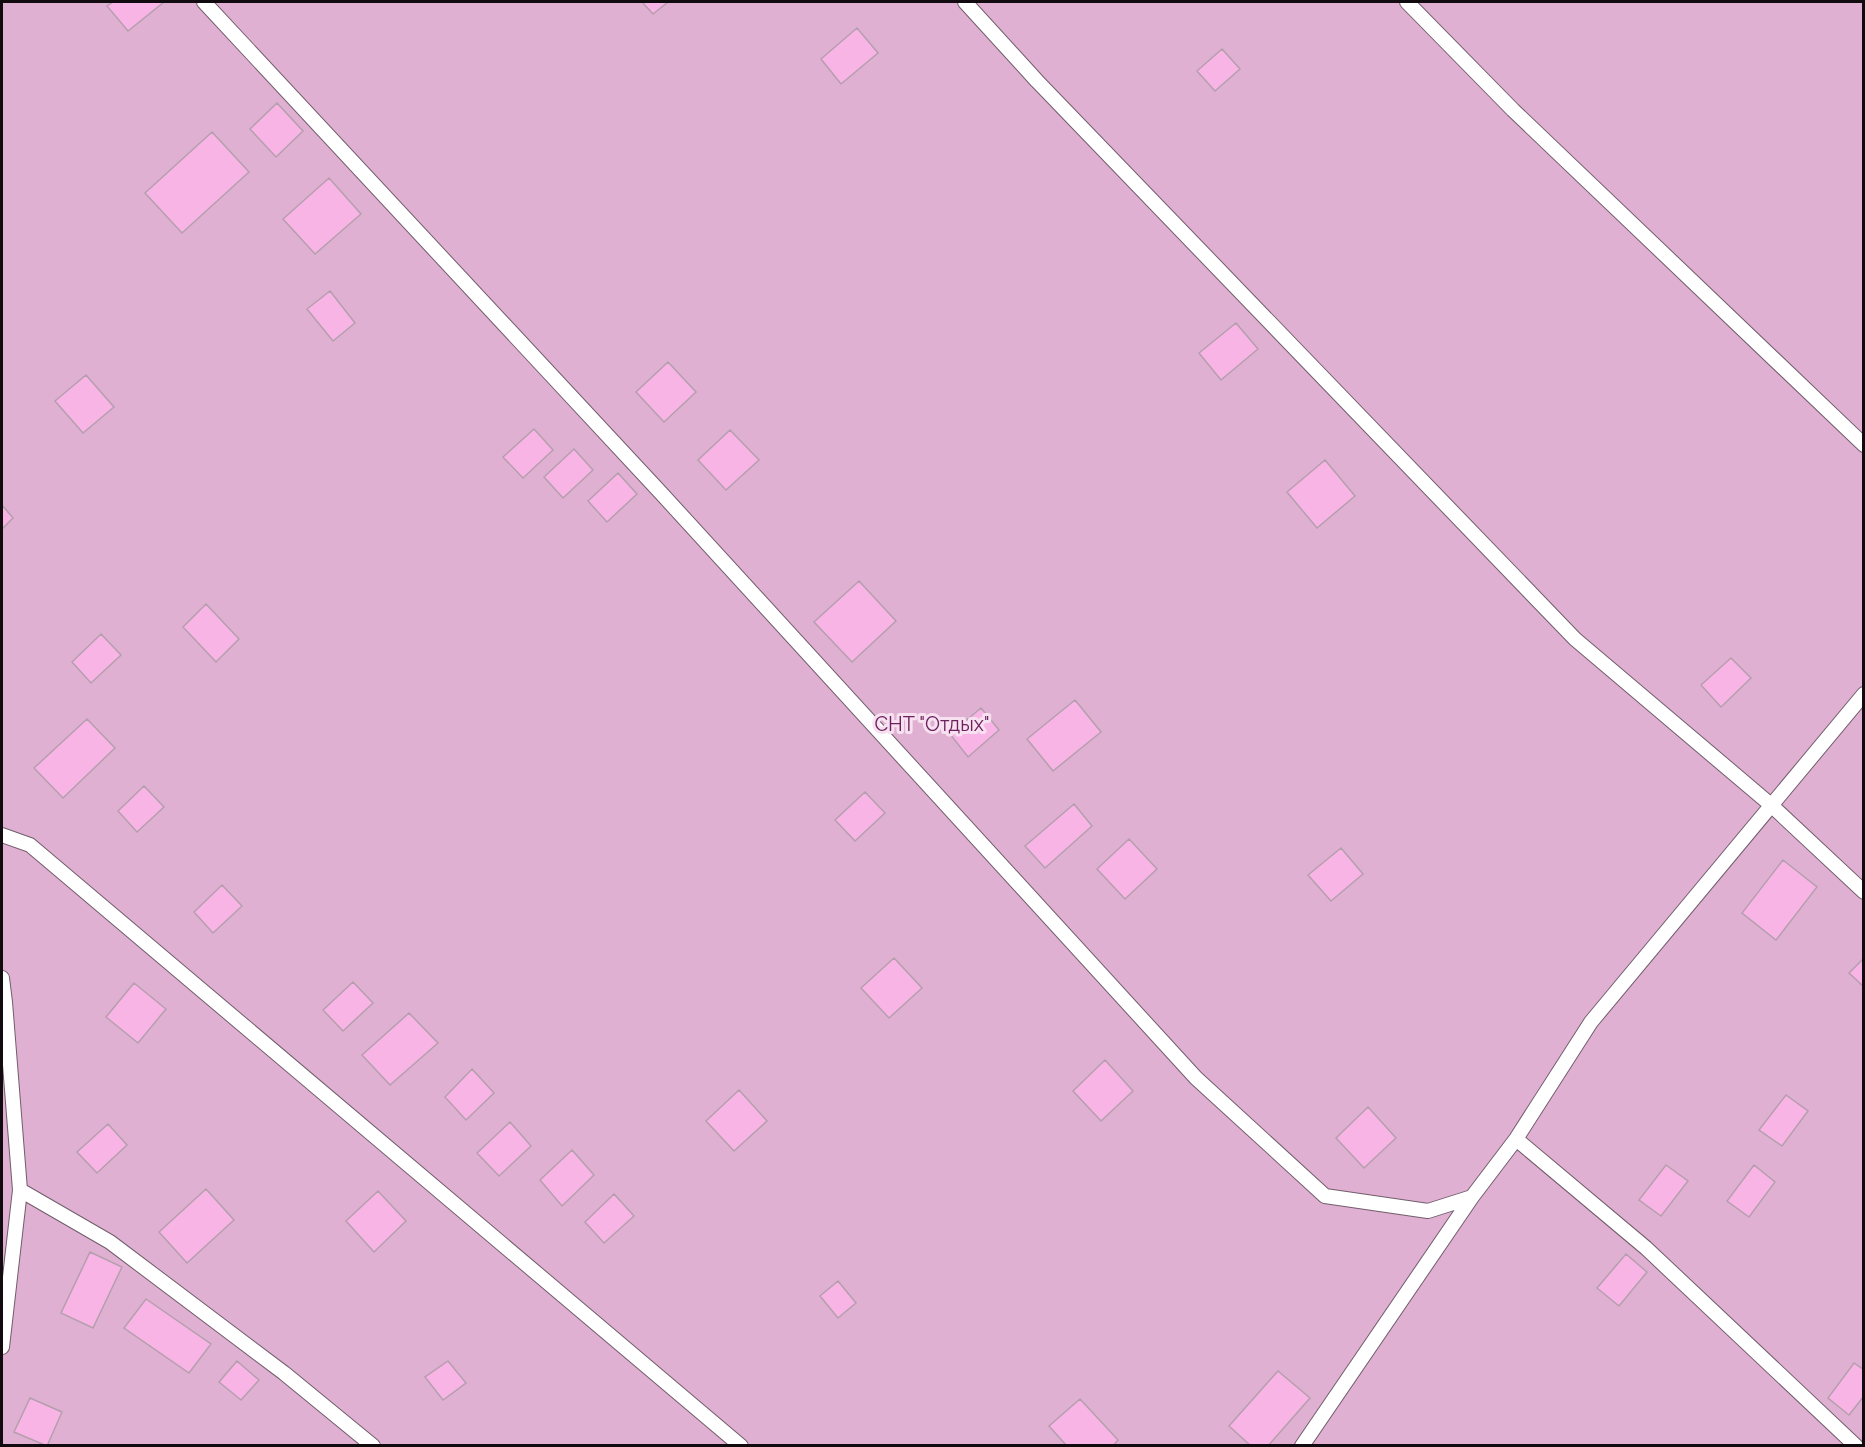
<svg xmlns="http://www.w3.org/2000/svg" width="1865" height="1447" font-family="Raleway,sans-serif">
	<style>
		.green { fill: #e0b0d2 }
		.building { fill: #f9b4e6; stroke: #b49fad; stroke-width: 1.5 }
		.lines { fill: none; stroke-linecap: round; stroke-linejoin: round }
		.lane-casing { stroke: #715e6b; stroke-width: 16 }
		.lane { stroke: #fff; stroke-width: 14 }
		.labels { text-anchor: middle; stroke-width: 6; stroke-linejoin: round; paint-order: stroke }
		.park-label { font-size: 20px; fill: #6d205d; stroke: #f7e1f0 }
	</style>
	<rect width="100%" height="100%" fill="#f7e1f0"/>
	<!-- green -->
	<path class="green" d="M 2,2 L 1863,2 L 1863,1445 L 2,1446 Z"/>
	<!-- building -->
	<path class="building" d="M 113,2 L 164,2 L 128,31 L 107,6 Z
		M 642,2 L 668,2 L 653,14 Z
		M 857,28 L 878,53 L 841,84 L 821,59 Z
		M 1222,49 L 1240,69 L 1215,91 L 1197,71 Z
		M 277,103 L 303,131 L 276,157 L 250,129 Z
		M 212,132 L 249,172 L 182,233 L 145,193 Z
		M 329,178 L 361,214 L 315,254 L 283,219 Z
		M 330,291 L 355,323 L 333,341 L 307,309 Z
		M 1236,323 L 1258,349 L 1221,380 L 1199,353 Z
		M 668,362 L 696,392 L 664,422 L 636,392 Z
		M 86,375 L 114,407 L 83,433 L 55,401 Z
		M 534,429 L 553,450 L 523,478 L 503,457 Z
		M 730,430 L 759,460 L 726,490 L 698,460 Z
		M 574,449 L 593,470 L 563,498 L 544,477 Z
		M 1325,460 L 1355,496 L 1317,528 L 1287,492 Z
		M 618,473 L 637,494 L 607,522 L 588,501 Z
		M 2,505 L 13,518 L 2,529 Z
		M 859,581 L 896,621 L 852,662 L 814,622 Z
		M 206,604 L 239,639 L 216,662 L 183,627 Z
		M 101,634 L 121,655 L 91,683 L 72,662 Z
		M 1731,658 L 1751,678 L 1721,707 L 1701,685 Z
		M 1075,700 L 1101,732 L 1053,771 L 1027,739 Z
		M 981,708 L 999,730 L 968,757 L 950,734 Z
		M 87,719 L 115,748 L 63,798 L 34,768 Z
		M 144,786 L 164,807 L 137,832 L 118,811 Z
		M 865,792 L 885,813 L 855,841 L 835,820 Z
		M 1074,804 L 1092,826 L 1045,868 L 1025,846 Z
		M 1129,839 L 1157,869 L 1125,899 L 1097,869 Z
		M 1341,848 L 1363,874 L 1331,901 L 1308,875 Z
		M 1783,860 L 1817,887 L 1776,940 L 1742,913 Z
		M 222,885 L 242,906 L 213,933 L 194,912 Z
		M 894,958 L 922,988 L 889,1018 L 861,988 Z
		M 1864,958 L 1864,987 L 1849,973 Z
		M 353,982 L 373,1003 L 343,1031 L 323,1010 Z
		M 134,983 L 166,1009 L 138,1043 L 106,1017 Z
		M 409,1013 L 438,1043 L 390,1085 L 362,1055 Z
		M 1105,1060 L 1133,1091 L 1101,1121 L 1073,1091 Z
		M 472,1069 L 494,1093 L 466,1120 L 445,1097 Z
		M 739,1090 L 767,1121 L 734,1151 L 706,1121 Z
		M 1786,1095 L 1808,1111 L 1782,1146 L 1759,1130 Z
		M 1368,1107 L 1396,1138 L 1364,1168 L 1336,1138 Z
		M 510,1122 L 531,1146 L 499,1176 L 477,1153 Z
		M 108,1124 L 127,1145 L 97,1173 L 77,1152 Z
		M 572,1150 L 594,1175 L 562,1206 L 540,1180 Z
		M 1666,1165 L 1688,1181 L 1661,1216 L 1639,1200 Z
		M 1754,1165 L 1775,1182 L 1749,1217 L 1727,1201 Z
		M 206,1189 L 234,1220 L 187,1263 L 159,1232 Z
		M 378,1191 L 406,1221 L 374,1252 L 346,1221 Z
		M 614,1194 L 634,1216 L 604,1243 L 585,1222 Z
		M 90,1252 L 122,1267 L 93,1328 L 61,1313 Z
		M 1626,1254 L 1647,1272 L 1619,1306 L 1597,1288 Z
		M 838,1281 L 856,1303 L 838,1318 L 820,1296 Z
		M 146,1299 L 211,1344 L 189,1373 L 124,1328 Z
		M 237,1361 L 259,1380 L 241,1400 L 219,1382 Z
		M 448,1361 L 466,1383 L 443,1400 L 425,1377 Z
		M 1854,1363 L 1864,1370 L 1864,1396 L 1849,1415 L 1828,1398 Z
		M 1278,1371 L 1310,1398 L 1268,1446 L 1251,1446 L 1229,1426 Z
		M 30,1398 L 62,1412 L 47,1446 L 14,1432 Z
		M 1080,1399 L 1118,1440 L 1113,1446 L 1067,1446 L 1049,1426 Z"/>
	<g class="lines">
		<!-- lane casing -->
		<g class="lane-casing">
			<path id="lane" d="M 204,2 L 661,493 L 1196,1078 L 1325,1196 L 1428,1211 L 1472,1197
				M 965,2 L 1037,81 L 1575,639 L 1771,805 L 1864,892
				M 1407,2 L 1513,110 L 1864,445
				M 2,835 L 30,845 L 741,1446
				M 2,978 L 5,1002 L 20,1190 L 2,1347
				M 1516,1139 L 1646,1248 L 1856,1446
				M 20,1190 L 110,1242 L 284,1373 L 373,1446
				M 1302,1446 L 1472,1197 L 1516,1139 L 1591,1022 L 1864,694"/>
		</g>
		<!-- lane -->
		<use href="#lane" class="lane"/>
	</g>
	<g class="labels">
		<!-- park labels -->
		<g class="park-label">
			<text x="932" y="731">СНТ "Отдых"</text>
		</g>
	</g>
	<!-- border -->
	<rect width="1865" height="1447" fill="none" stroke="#110a0f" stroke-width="6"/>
</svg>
